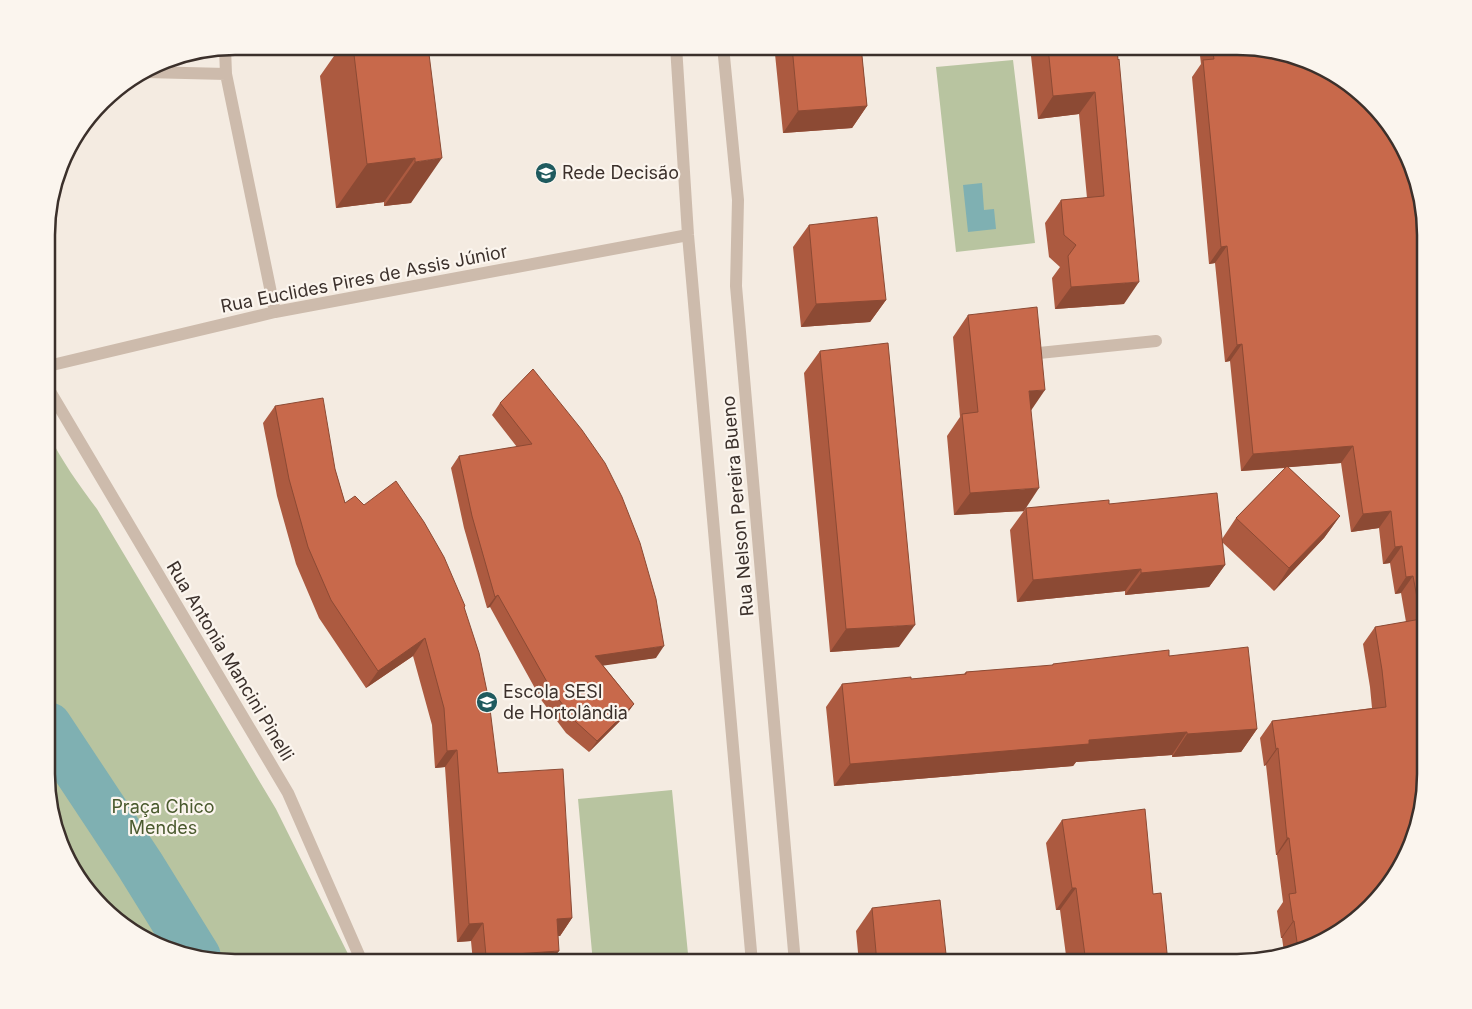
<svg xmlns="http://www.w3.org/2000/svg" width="1472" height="1009" font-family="Inter,sans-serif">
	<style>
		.green { fill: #b8c4a0 }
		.water { fill: #7fb0b2 }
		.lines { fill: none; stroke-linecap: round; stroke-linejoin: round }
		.river { stroke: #7fb0b2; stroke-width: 48 }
		.service { stroke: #cdbbac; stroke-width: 12 }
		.minor { stroke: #cdbbac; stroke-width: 12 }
		.wall { fill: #ac5a40 }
		.shaded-wall { fill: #8c4a34 }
		.building { fill: #c8694b; stroke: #8c4a34 }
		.labels { text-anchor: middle; stroke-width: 4.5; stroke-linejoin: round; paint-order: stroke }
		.poi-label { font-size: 18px; fill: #3b302b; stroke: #fbf5ee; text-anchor: start }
		.street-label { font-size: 18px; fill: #3b302b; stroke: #fbf5ee }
		.park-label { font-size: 18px; fill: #4a5a2e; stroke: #fbf5ee }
		.rim { fill: none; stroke: #3b302b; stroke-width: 2.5 }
	</style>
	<rect width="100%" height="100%" fill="#f4ebe1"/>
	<!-- green -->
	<path class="green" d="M 1013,60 L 1035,243 L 956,252 L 936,67 Z
		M 48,433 C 61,460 79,485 97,509 L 276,809 L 352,962 L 223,962 L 174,953 L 120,924 L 71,868 L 48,799 Z
		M 672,790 L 688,954 L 593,963 L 578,799 Z"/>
	<!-- water -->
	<path class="water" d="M 982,183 L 984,210 L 994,209 L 996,229 L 968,232 L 963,185 Z"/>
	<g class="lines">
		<!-- river -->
		<path class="river" d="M 48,726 L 140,865 L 197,957"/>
		<!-- service -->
		<path class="service" d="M 1039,353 L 1156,341"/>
		<!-- minor -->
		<path class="minor" d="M 676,46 L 688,235 L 752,963
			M 723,46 L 738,200 L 736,286 L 795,963
			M 225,48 L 226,74 L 275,312
			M 145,72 L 226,74
			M 48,366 L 275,312 L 688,235
			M 48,388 L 288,793 L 362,962"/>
	</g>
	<!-- wall -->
	<path class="wall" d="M 341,46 L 428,46 L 411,203 L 384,206 L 384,202 L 336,208 L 320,76 Z
		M 776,46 L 861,46 L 867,106 L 852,128 L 783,133 L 775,54 L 776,52 Z
		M 1030,47 L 1117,47 L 1124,304 L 1055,309 L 1052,278 L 1060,267 L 1049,257 L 1045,223 L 1061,200 L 1087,198 L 1079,114 L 1038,119 Z
		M 1199,47 L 1249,47 L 1425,223 L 1425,786 L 1321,943 L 1284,952 L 1282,938 L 1281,938 L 1277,911 L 1283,902 L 1277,855 L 1276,855 L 1266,765 L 1264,766 L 1260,738 L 1272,721 L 1372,708 L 1370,687 L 1363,644 L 1375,627 L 1406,622 L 1401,593 L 1395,594 L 1390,563 L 1383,564 L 1379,528 L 1351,532 L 1341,463 L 1288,467 L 1340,516 L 1324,538 L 1274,591 L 1222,542 L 1225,565 L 1209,587 L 1125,595 L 1125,591 L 1017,602 L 1010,530 L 1026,508 L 1109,504 L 1222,539 L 1236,518 L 1285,468 L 1241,471 L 1230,361 L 1225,362 L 1215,263 L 1209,264 L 1192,77 L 1201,64 Z
		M 809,225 L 886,300 L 870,322 L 801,327 L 793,247 Z
		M 968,315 L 1024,511 L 954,515 L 947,436 L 960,417 L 953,337 Z
		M 820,351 L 899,647 L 830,652 L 804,373 Z
		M 533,369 L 656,658 L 603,665 L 634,704 L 625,716 L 589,752 L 566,733 L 542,701 L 490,607 L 487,608 L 464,528 L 451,468 L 459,456 L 517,447 L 492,415 L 500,403 Z
		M 275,406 L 335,469 L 345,503 L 465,606 L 464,608 L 498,773 L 572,918 L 560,936 L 558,936 L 551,962 L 473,962 L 471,941 L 457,942 L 445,767 L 435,768 L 432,725 L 413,656 L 366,688 L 319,618 L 296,564 L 277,496 L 263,423 Z
		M 1169,656 L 1257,729 L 1241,752 L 1172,757 L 1172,755 L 1076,762 L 1073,766 L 834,786 L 826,707 L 842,684 L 911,679 L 964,674 L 966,672 L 1052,666 L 1053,664 Z
		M 1062,820 L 1153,894 L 1168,963 L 1067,963 L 1060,910 L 1056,910 L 1046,843 Z
		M 872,908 L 947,963 L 859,963 L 856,931 Z"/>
	<!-- shaded-wall -->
	<path class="shaded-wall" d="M 1095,92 L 1079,114 L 1038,119 L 1053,96 Z
		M 867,106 L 852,128 L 783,133 L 798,111 Z
		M 415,158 L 384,202 L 336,208 L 367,164 Z
		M 442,158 L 411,203 L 384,206 L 415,162 Z
		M 1227,246 L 1215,263 L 1209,264 L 1221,247 Z
		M 1139,282 L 1124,304 L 1055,309 L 1071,287 Z
		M 886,300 L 870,322 L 801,327 L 816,304 Z
		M 1242,344 L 1230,361 L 1225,362 L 1237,345 Z
		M 1045,390 L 1030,412 L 1029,391 Z
		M 1353,446 L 1341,463 L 1241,471 L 1253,454 Z
		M 1039,488 L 1024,511 L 954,515 L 970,493 Z
		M 1391,511 L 1379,528 L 1351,532 L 1363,514 Z
		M 1340,516 L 1324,538 L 1274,591 L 1289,568 Z
		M 1402,546 L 1390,563 L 1383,564 L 1395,547 Z
		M 1225,565 L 1209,587 L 1125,595 L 1141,573 Z
		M 1141,569 L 1125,591 L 1017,602 L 1033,580 Z
		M 1413,576 L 1401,593 L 1395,594 L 1406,577 Z
		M 498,595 L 490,607 L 487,608 L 495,597 Z
		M 915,625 L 899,647 L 830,652 L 846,629 Z
		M 425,638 L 413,656 L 366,688 L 378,671 Z
		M 664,646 L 656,658 L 587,668 L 595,656 Z
		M 634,704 L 625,716 L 589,752 L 597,741 Z
		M 1257,729 L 1241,752 L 1172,757 L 1187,734 Z
		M 1187,732 L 1172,755 L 1076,762 L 1073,766 L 834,786 L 850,764 L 1089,740 Z
		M 1278,748 L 1266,765 L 1264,766 L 1276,749 Z
		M 457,750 L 445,767 L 435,768 L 447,751 Z
		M 1287,838 L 1289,838 L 1277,855 L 1276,855 Z
		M 1072,888 L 1076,888 L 1060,910 L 1056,910 Z
		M 572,918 L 560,936 L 545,937 L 557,919 Z
		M 1293,921 L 1294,921 L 1282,938 L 1281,938 Z
		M 483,923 L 471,941 L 457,942 L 469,924 Z
		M 559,951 L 551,962 L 481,962 L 486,956 Z"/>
	<!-- building -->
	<path class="building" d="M 353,46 L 428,46 L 442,158 L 415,162 L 415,158 L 367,164 Z
		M 792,46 L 861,46 L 867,106 L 798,111 Z
		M 1048,47 L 1117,47 L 1118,60 L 1119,59 L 1139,282 L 1071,287 L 1068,256 L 1076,245 L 1064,235 L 1061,200 L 1104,196 L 1095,92 L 1053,96 Z
		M 1212,47 L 1249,47 L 1298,56 L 1352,85 L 1401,141 L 1425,223 L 1425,786 L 1416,835 L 1387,889 L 1321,943 L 1298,949 L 1294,921 L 1293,921 L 1289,894 L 1296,893 L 1289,838 L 1287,838 L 1278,748 L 1276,749 L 1272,721 L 1386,707 L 1382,670 L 1375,627 L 1421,619 L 1413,576 L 1406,577 L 1402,546 L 1395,547 L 1391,511 L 1363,514 L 1353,446 L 1253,454 L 1242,344 L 1237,345 L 1227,246 L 1221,247 L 1203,60 L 1214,59 Z
		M 877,217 L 886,300 L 816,304 L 809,225 Z
		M 1037,307 L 1045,390 L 1029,391 L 1039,488 L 970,493 L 962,414 L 978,412 L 968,315 Z
		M 888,343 L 915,625 L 846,629 L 820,351 Z
		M 533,369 L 582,430 L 605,463 L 622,497 L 640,543 L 656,599 L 664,646 L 595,656 L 634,704 L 597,741 L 575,721 L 551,689 L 498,595 L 495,597 L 472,516 L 459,456 L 532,444 L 500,403 Z
		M 323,398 L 335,469 L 345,503 L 355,496 L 364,505 L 396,481 L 424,522 L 444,557 L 465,606 L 464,607 L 479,653 L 489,701 L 498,773 L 563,769 L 572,918 L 557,919 L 559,951 L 486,956 L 483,923 L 469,924 L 457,750 L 447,751 L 444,708 L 425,638 L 378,671 L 331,600 L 308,547 L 289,479 L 275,406 Z
		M 1287,466 L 1340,516 L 1289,568 L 1236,518 Z
		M 1217,493 L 1225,565 L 1141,573 L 1141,569 L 1033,580 L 1026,508 L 1109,500 L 1109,504 Z
		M 1248,647 L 1257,729 L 1187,734 L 1187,732 L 1089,740 L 1089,744 L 850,764 L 842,684 L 911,677 L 911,679 L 966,674 L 966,672 L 1053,665 L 1053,664 L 1169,650 L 1169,656 Z
		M 1145,809 L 1153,894 L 1161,893 L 1168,963 L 1086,963 L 1076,888 L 1072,888 L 1062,820 Z
		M 940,900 L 947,963 L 877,963 L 872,908 Z"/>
	<!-- icons -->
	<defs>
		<g id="school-disc" transform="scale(1.125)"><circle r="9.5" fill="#1f5a5e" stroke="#fbf5ee"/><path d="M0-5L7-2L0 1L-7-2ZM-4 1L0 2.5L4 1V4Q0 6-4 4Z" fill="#fff"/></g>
	</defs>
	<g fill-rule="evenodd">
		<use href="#school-disc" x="546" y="173"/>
		<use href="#school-disc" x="487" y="702"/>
	</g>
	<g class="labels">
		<!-- poi labels -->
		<g class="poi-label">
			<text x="562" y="179">Rede Decisão</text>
			<text x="503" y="698">Escola SESI<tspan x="503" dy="21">de Hortolândia</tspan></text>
		</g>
		<!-- street labels -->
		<g class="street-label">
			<text transform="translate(364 279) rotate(-11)" y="6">Rua Euclides Pires de Assis Júnior</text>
			<text transform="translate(738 506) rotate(-95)" y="6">Rua Nelson Pereira Bueno</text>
			<text transform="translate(230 661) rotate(59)" y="6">Rua Antonia Mancini Pinelli</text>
		</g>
		<!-- park labels -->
		<g class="park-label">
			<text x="163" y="813">Praça Chico<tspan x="163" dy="21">Mendes</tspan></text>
		</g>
	</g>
	<!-- crop -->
	<path d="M0 0H1472V1009H0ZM235 55H1237A180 180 0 0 1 1417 235V774A180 180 0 0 1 1237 954H235A180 180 0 0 1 55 774V235A180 180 0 0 1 235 55Z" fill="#fbf5ee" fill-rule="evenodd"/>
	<path class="rim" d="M235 55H1237A180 180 0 0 1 1417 235V774A180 180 0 0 1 1237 954H235A180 180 0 0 1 55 774V235A180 180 0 0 1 235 55Z"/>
</svg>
